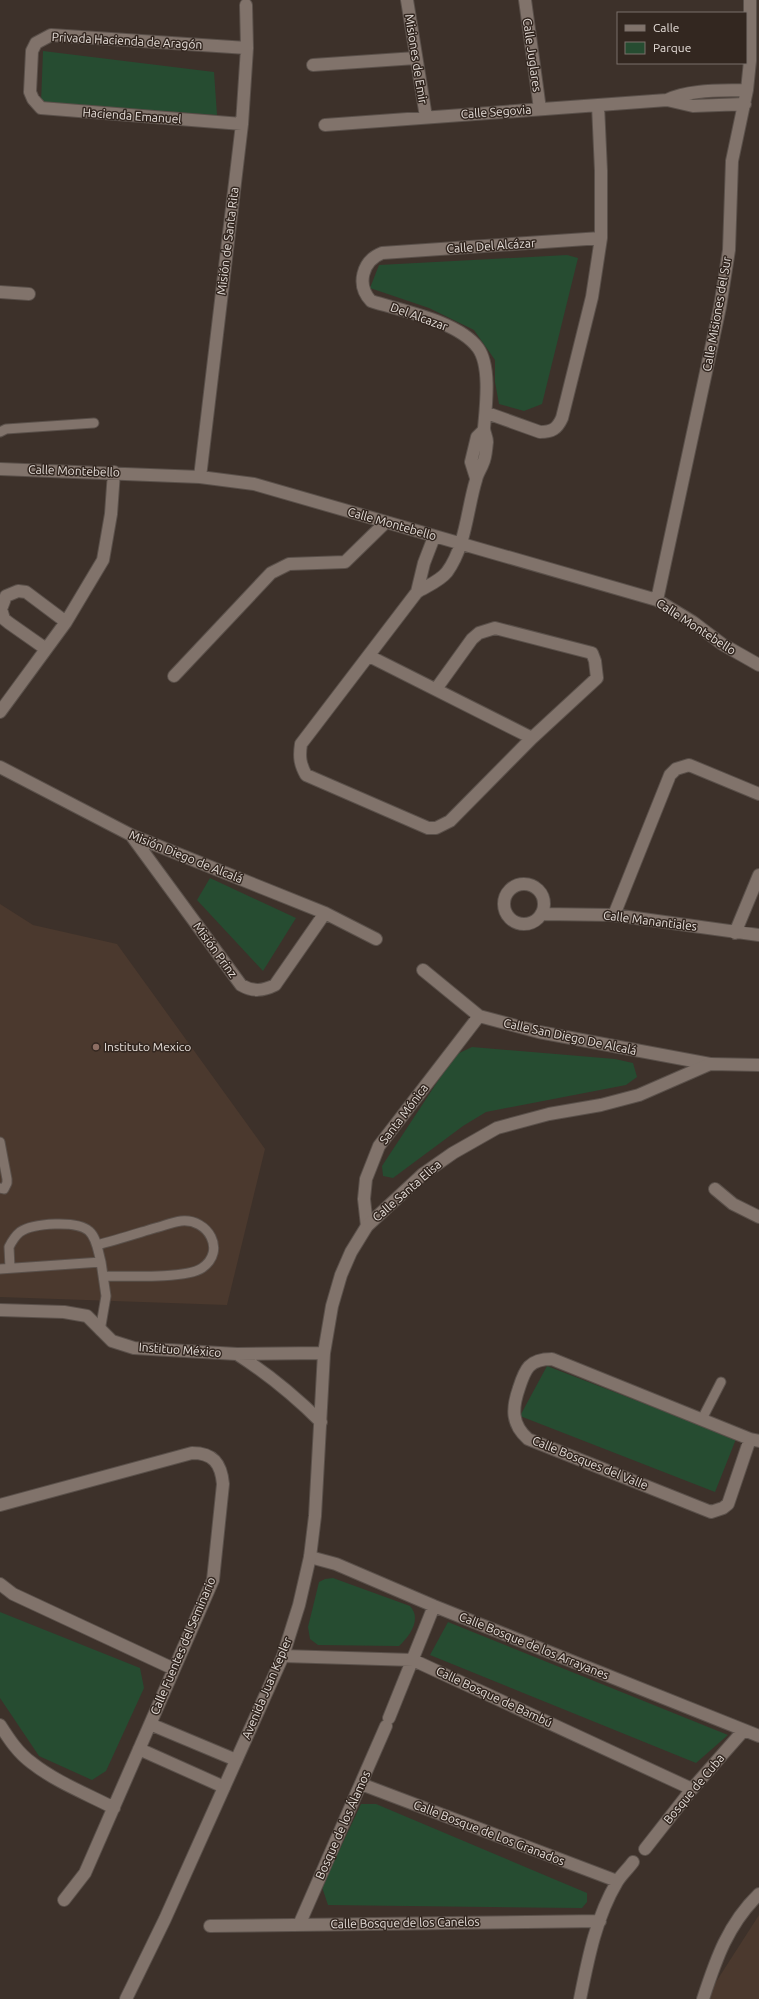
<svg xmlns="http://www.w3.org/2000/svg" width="759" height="1999" font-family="Ubuntu,sans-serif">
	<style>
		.built { fill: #4b392e }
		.green { fill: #264c31 }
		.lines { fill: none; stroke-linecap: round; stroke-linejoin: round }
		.service-casing { stroke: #5a504a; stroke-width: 11 }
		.minor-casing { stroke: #5a504a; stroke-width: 14 }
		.tertiary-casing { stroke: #5a504a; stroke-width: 14 }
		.service { stroke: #81736b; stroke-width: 9 }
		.minor { stroke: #81736b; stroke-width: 12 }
		.tertiary { stroke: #81736b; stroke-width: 12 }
		.education-dot { fill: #8d6e63; stroke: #332720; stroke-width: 1.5 }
		.labels { text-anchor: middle; stroke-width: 3; stroke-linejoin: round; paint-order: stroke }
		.street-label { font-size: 12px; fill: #e6ded9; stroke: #332720 }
		.poi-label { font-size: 12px; fill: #e6ded9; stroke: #332720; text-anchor: start }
	</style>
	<rect width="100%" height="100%" fill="#3d312a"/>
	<!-- built -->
	<path class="built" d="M 0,904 L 33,925 L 117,944 L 265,1149 L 227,1305 L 0,1297 Z
		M 759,1915 L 759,1999 L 705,1999 Z"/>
	<!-- green -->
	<path class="green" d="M 43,51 L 214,72 L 217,115 L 41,103 Z
		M 567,255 L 578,258 L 542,404 L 524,411 L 499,404 L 495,382 L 495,360 L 474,330 L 429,308 L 370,288 L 379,265 Z
		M 210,878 L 296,918 L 263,971 L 197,900 Z
		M 472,1047 L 615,1059 L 633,1063 L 637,1077 L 626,1085 L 486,1112 L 463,1126 L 393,1178 L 383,1176 L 382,1166 L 455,1055 Z
		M 547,1366 L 736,1439 L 715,1492 L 520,1416 Z
		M 333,1578 L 410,1606 C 422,1619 410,1636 399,1646 L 318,1645 L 310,1639 L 308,1627 L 319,1582 L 325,1579 Z
		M 0,1612 L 140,1668 L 144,1688 L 106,1771 L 92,1780 L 39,1756 L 0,1698 Z
		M 448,1622 L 728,1735 L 696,1763 L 430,1655 Z
		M 361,1804 L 376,1804 L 587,1893 L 587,1902 L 582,1908 L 328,1905 L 322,1887 Z"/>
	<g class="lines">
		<!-- service casing -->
		<g class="service-casing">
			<path id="service" d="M 0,432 L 6,429 L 94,423
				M 0,1142 L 7,1179 L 7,1183 L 4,1189 L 0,1188
				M 97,1245 C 116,1240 135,1234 155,1228 C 163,1226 173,1222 181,1221 C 208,1218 227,1251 202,1268 C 186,1279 125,1276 103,1276
				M 10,1268 L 9,1247 C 12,1241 15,1236 20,1232 C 33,1223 77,1220 89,1231 C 97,1238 98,1252 101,1262
				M 0,1269 L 101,1262 L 106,1296 L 100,1331
				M 702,1419 L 721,1382"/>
		</g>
		<!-- minor casing -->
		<g class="minor-casing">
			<path id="minor" d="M 407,0 L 426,117
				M 525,0 L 540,109
				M 313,65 L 416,58
				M 667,100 L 693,106 L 745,104
				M 242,124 L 41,108 L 33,99 L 30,92 L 32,51 L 36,43 L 51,35 L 247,48
				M 325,125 L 667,100 C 690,89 722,91 747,90
				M 0,292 L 29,294
				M 487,413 L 540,432 C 552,432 557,429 562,418 L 592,297 L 601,238 L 601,171 L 598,105
				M 0,469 L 200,477 L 254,484 L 657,600 L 693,622 L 722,644 L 759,665
				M 200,477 L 242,124 L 247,48 L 246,5
				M 476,478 L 471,462 L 477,437 L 484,430
				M 417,592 L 424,563 L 434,537
				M 657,600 L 720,307 L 729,250 L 732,161 L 747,90 L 750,61 L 750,0
				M 46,649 L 9,623 L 4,619 L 1,609 L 6,596 L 18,591 L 26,592 L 66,622
				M 369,656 L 532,738
				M 174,676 L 271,573 L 289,564 L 345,562 L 386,522
				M 436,689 L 472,639 L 479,633 L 495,628 L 592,653 L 595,661 L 597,678 L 532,738 L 450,821 L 436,828 L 428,828 L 306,775 C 300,764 299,757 301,744 L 417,592 C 427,586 440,581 447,572 C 466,546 467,509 476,480 C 477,474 481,469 483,463 C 486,457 486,449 487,442 C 487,437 484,433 484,428 C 486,406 491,366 478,348 C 458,321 402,311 371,301 C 356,285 362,261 382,253 L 601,238
				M 0,712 L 66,622 L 103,560 L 111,514 L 114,472
				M 0,767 L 131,835 L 325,913 L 376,939
				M 131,835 L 241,985 C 253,992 263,991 275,985 L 325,913
				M504 904a20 20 0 1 1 40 0a20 20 0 1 1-40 0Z
				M 541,914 L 614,915 L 759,935
				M 614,915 L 670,775 L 676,769 L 689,765 L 759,794
				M 735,933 L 759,875
				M 423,970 L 479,1016 L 539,1032 L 710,1064
				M 715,1189 L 733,1204 L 759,1217
				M 367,1226 L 364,1199 L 366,1179 L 379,1146 L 479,1016
				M 750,1439 L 728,1504 L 723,1508 L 711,1512 L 528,1439 C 511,1424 512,1408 519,1388 C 525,1369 529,1359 552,1359 L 750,1439 L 759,1441
				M 0,1505 L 192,1453 C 213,1453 221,1463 223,1484 L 213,1580 L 85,1873 L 64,1900
				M 310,1557 L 336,1564 L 434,1606 L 759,1736
				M 0,1584 L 13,1594 L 174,1669
				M 283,1656 L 413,1660 L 692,1789
				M 389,1718 L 434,1606
				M 150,1724 L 236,1760
				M 0,1725 C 9,1739 18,1753 32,1763 C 56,1782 87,1794 114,1808
				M 139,1749 L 224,1787
				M 361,1784 L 617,1881
				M 645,1849 L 692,1789 L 744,1730
				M 299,1925 L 386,1726
				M 210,1926 L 600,1921
				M 580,1999 C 588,1959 596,1917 617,1882 C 621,1875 628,1869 633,1862"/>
		</g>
		<!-- tertiary casing -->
		<g class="tertiary-casing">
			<path id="tertiary" d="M 0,1310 L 64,1312 L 87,1316 L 112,1341 L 134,1348 L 237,1354 L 324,1353
				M 237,1354 C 268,1374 295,1396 321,1422
				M 126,1999 L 165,1919 L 283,1656 L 299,1605 L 310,1557 L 315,1516 L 324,1353 L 332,1306 L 341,1275 L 351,1252 L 367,1226 L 423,1174 L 453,1153 L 497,1128 L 549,1114 L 601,1105 L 639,1095 L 710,1064 L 759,1065
				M 703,1999 C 716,1959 728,1924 759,1894"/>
		</g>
		<!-- service -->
		<use href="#service" class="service"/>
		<!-- minor -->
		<use href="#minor" class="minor"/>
		<!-- tertiary -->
		<use href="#tertiary" class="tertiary"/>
	</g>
	<!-- markers -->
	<circle class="education-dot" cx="96" cy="1047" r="4"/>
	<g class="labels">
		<!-- street labels -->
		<g class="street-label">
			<text transform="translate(127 41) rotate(3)" y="4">Privada Hacienda de Aragón</text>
			<text transform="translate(532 55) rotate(82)" y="4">Calle Juglares</text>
			<text transform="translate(416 59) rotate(81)" y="4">Misiones de Emir</text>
			<text transform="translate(496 112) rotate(-4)" y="4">Calle Segovia</text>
			<text transform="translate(132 116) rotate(4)" y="4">Hacienda Emanuel</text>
			<text transform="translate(228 241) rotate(-83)" y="4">Misión de Santa Rita</text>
			<text transform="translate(491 246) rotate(-4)" y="4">Calle Del Alcázar</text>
			<text transform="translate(717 314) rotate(-80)" y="4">Calle Misiones del Sur</text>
			<text transform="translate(419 317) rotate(20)" y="4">Del Alcazar</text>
			<text transform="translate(74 471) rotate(2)" y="4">Calle Montebello</text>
			<text transform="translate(392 524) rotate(16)" y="4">Calle Montebello</text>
			<text transform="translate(696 627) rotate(33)" y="4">Calle Montebello</text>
			<text transform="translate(186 857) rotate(22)" y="4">Misión Diego de Alcalá</text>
			<text transform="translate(650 921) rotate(7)" y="4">Calle Manantiales</text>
			<text transform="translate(215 950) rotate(54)" y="4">Misión Prinz</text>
			<text transform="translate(570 1037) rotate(12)" y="4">Calle San Diego De Alcalá</text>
			<text transform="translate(404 1114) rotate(-53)" y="4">Santa Mónica</text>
			<text transform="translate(407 1191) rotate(-41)" y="4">Calle Santa Elisa</text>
			<text transform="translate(180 1350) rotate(4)" y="4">Instituo México</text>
			<text transform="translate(590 1463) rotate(22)" y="4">Calle Bosques del Valle</text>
			<text transform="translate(183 1646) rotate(-67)" y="4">Calle Fuentes del Seminario</text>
			<text transform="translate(534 1646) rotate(22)" y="4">Calle Bosque de los Arrayanes</text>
			<text transform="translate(267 1688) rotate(-67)" y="4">Avenida Juan Kepler</text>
			<text transform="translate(494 1697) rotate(25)" y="4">Calle Bosque de Bambú</text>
			<text transform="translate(694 1789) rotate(-50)" y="4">Bosque de Cuba</text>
			<text transform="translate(343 1825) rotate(-66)" y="4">Bosque de los Álamos</text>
			<text transform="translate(489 1833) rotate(21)" y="4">Calle Bosque de Los Granados</text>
			<text transform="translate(405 1923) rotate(-1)" y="4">Calle Bosque de los Canelos</text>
		</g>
		<!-- poi labels -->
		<g class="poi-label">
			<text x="104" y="1051">Instituto Mexico</text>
		</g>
	</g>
	<!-- legend -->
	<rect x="617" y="12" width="130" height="52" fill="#332720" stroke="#7b706a"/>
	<rect x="625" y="25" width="20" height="6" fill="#81736b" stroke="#7b706a"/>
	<text x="653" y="32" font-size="12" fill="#e6ded9">Calle</text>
	<rect x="625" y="42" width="20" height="12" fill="#264c31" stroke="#7b706a"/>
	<text x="653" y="52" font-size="12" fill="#e6ded9">Parque</text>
</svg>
